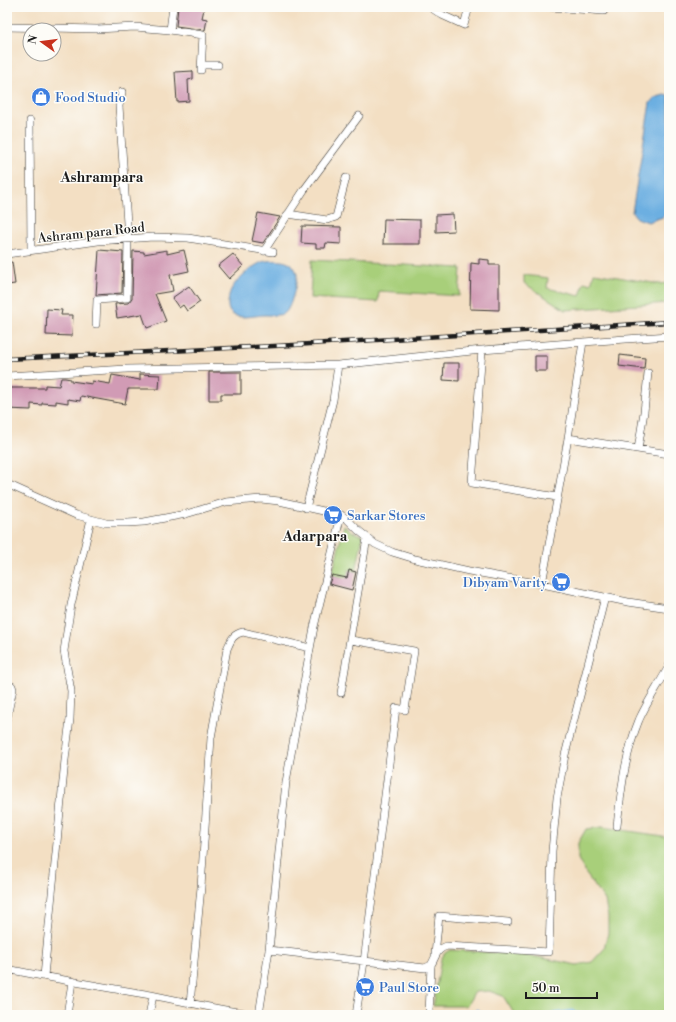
<svg xmlns="http://www.w3.org/2000/svg" width="676" height="1022" font-family="'Libre Bodoni',serif">
	<style>
		.green { fill: #a8cf7a; stroke: #62764b }
		.water { fill: #6cafe1; stroke: #44667e }
		.lines { fill: none; stroke-linecap: round; stroke-linejoin: round }
		.stream { stroke: #6cafe1; stroke-width: 3 }
		.building { fill: #d19bb5 }
		.minor-casing { stroke: #3c3935; stroke-width: 8 }
		.minor { stroke: #fff; stroke-width: 7 }
		.rail-casing { stroke: #1c1c1c; stroke-width: 4.5 }
		.rail { stroke: #fdfcf7; stroke-width: 3; stroke-dasharray: 9; stroke-linecap: butt }
		.labels { text-anchor: middle; stroke-width: 3; stroke-linejoin: round; paint-order: stroke }
		.shop-label { font-size: 13px; fill: #366cbe; stroke: #fdfcf7; text-anchor: start }
		.street-label { font-size: 13px; fill: #1c1c1c; stroke: #fdfcf7 }
		.neighbourhood-label { font-size: 14px; font-weight: bold; fill: #1c1c1c; stroke: #fdfcf7 }
	</style>
	<rect width="100%" height="100%" fill="#fdfcf7"/>
	<filter id="ink" filterUnits="userSpaceOnUse"><feTurbulence type="fractalNoise" baseFrequency=".025" numOctaves="2"/><feDisplacementMap in="SourceGraphic" scale="8" xChannelSelector="R" yChannelSelector="G"/><feConvolveMatrix kernelMatrix="1 2 1 2 8 2 1 2 1" color-interpolation-filters="sRGB"/></filter>
	<filter id="wash" filterUnits="userSpaceOnUse"><feTurbulence type="fractalNoise" baseFrequency=".012" numOctaves="4" result="noise"/><feDisplacementMap in="SourceGraphic" scale="16" xChannelSelector="R" yChannelSelector="G"/><feGaussianBlur stdDeviation="0.9" result="paint"/><feColorMatrix in="noise" values="0 0 0 0 0 0 0 0 0 0 0 0 0 0 0 0 0 1.4 0 .05"/><feComposite in="paint" operator="in"/></filter>
	<g filter="url(#wash)">
		<rect width="100%" height="100%" fill="#f3dfc3"/>
		<!-- green -->
		<path class="green" d="M 312,260 L 461,268 L 459,296 L 379,291 L 378,302 L 310,298 Z
			M 594,273 L 659,284 L 669,283 L 669,303 L 565,310 L 524,283 L 524,275 L 548,278 L 547,288 L 580,296 L 584,282 L 591,284 Z
			M 344,525 L 353,532 L 363,536 L 356,572 L 349,570 L 347,578 L 332,575 Z
			M 602,827 L 669,837 L 669,1015 L 515,1015 L 503,996 L 489,991 L 475,992 L 466,1006 L 433,1006 L 441,959 L 445,953 L 450,950 L 522,954 L 577,965 L 592,962 L 604,949 L 608,933 L 608,917 L 605,900 L 586,874 L 578,859 L 578,843 L 586,829 Z"/>
		<!-- water -->
		<path class="water" d="M 664,95 L 669,96 L 669,208 L 663,217 L 648,222 L 637,218 L 632,212 L 650,103 L 654,98 Z
			M 265,261 C 277,260 295,259 297,275 C 297,283 291,308 285,313 C 280,316 269,315 264,315 C 250,316 226,323 228,302 C 229,298 229,292 232,288 C 238,278 254,264 265,261 Z"/>
		<g class="lines">
			<!-- stream -->
			<path class="stream" d="M 475,1013 L 477,1010 L 485,1015
				M 548,1015 L 573,1011 L 581,1015
				M 666,1015 L 669,1013"/>
		</g>
		<g id="blocks">
			<!-- building -->
			<path class="building" d="M 178,7 L 194,7 L 204,9 L 202,18 L 207,19 L 205,30 L 176,26 Z
				M 193,71 L 193,79 L 188,80 L 189,101 L 177,102 L 175,72 Z
				M 258,213 L 280,217 L 263,243 L 252,241 Z
				M 453,214 L 454,231 L 436,232 L 436,215 Z
				M 384,219 L 420,220 L 420,244 L 383,244 Z
				M 302,226 L 341,227 L 341,244 L 326,243 L 325,248 L 316,248 L 316,244 L 301,243 Z
				M 99,250 L 123,252 L 122,293 L 96,295 Z
				M 167,250 L 167,254 L 184,250 L 189,271 L 170,275 L 173,291 L 155,294 L 166,321 L 147,328 L 142,314 L 117,318 L 115,304 L 128,303 L 132,298 L 133,251 L 144,252 L 144,254 Z
				M 233,254 L 243,266 L 229,279 L 218,266 Z
				M 479,259 L 489,260 L 489,265 L 499,265 L 499,310 L 470,309 L 471,263 L 479,264 Z
				M 12,262 L 15,284 L 7,285 L 7,263 Z
				M 189,286 L 200,302 L 187,311 L 183,305 L 179,308 L 172,298 Z
				M 47,309 L 62,310 L 61,315 L 73,315 L 72,336 L 46,335 Z
				M 620,355 L 645,358 L 644,369 L 619,366 Z
				M 535,356 L 547,356 L 547,371 L 535,371 Z
				M 444,363 L 459,363 L 459,381 L 443,380 Z
				M 209,372 L 241,372 L 241,394 L 221,394 L 221,400 L 209,400 Z
				M 140,374 L 160,375 L 159,389 L 128,389 L 125,404 L 81,396 L 80,401 L 68,399 L 68,403 L 56,401 L 56,404 L 42,403 L 42,405 L 31,404 L 31,410 L 7,409 L 7,388 L 45,388 L 45,385 L 59,386 L 61,378 L 65,378 L 71,379 L 71,381 L 92,384 L 92,381 L 110,384 L 112,375 L 140,380 Z
				M 349,570 L 356,572 L 352,590 L 329,584 L 332,575 L 347,578 Z"/>
		</g>
	</g>
	<g filter="url(#ink)">
		<use href="#blocks" fill-opacity="0" stroke="#3c3935" stroke-width="1"/>
		<g class="lines">
			<!-- minor casing -->
			<g class="minor-casing">
				<path id="minor" d="M 430,7 L 442,15 L 464,25 L 469,7
					M 550,7 L 604,11 L 605,7
					M 7,27 L 97,29 L 135,27 L 170,30 L 203,35 L 201,70
					M 170,30 L 173,7
					M 202,65 L 218,65
					M 30,121 L 31,250
					M 288,214 L 327,220 L 336,217 L 346,178
					M 264,251 L 304,190 L 359,116
					M 7,254 L 98,241 L 153,237 L 188,238 L 273,252
					M 96,324 L 97,300 L 127,298 L 128,238 L 119,106 L 122,92
					M 482,350 L 472,483 L 557,497
					M 7,376 L 127,369 L 338,365 L 482,350 L 583,342 L 669,336
					M 568,438 L 669,454
					M 638,449 L 644,412 L 648,373
					M 7,484 L 76,515 L 106,523 L 127,523 L 144,522 L 186,514 L 226,502 L 261,499 L 279,501 L 341,515 L 347,519 L 358,530 L 375,544 L 392,552 L 415,559 L 469,571 L 542,584 L 628,602 L 669,608
					M 306,508 L 333,400 L 338,365
					M 542,584 L 568,438 L 583,342
					M 351,640 L 414,651 L 405,710 L 396,708 L 364,962 L 356,1015
					M 7,684 L 12,686 L 13,689 L 7,717
					M 341,693 L 367,538
					M 617,826 C 621,791 625,754 639,720 C 647,702 659,685 669,666
					M 269,950 L 425,968 L 431,965 C 436,957 436,949 447,946 L 549,952 L 552,851 L 557,798 L 565,755 L 605,597
					M 435,954 L 439,916 L 508,922
					M 7,969 C 55,979 103,987 151,995 C 187,1002 222,1011 259,1015
					M 44,976 L 65,760 L 70,719 L 71,691 L 64,651 L 71,605 L 91,519
					M 7,983 L 9,970
					M 190,1004 L 201,887 L 211,738 L 227,649 C 231,640 233,634 243,632 L 310,648
					M 67,1015 L 72,982
					M 149,1015 L 153,996
					M 259,1015 L 269,950 L 286,782 L 314,627 L 341,515
					M 429,1015 L 431,965"/>
			</g>
			<!-- minor -->
			<use href="#minor" class="minor"/>
			<!-- rail casing -->
			<g class="rail-casing">
				<path id="rail" d="M 7,359 L 294,345 L 669,322"/>
			</g>
			<!-- rail -->
			<use href="#rail" class="rail"/>
		</g>
	</g>
	<!-- icons -->
	<defs>
		<g id="shop-disc" transform="scale(1)"><circle r="9.5" fill="#3f7fe0" stroke="#fdfcf7"/><path d="M-5-2.5h2.3a2.7 3.5 0 0 1 5.4 0H5L5.5 6h-11ZM-1.5-2.5h3a1.5 2.3 0 0 0-3 0Z" fill="#fff"/></g>
		<g id="supermarket-disc" transform="scale(1)"><circle r="9.5" fill="#3f7fe0" stroke="#fdfcf7"/><path d="M-6-5.5h2.5l.6 2H6L4.5 2H-2.5L-4.4-4H-6ZM-1.5 3.2a1.3 1.3 0 1 0 .1 0ZM3 3.2a1.3 1.3 0 1 0 .1 0Z" fill="#fff"/></g>
	</defs>
	<g fill-rule="evenodd">
		<use href="#shop-disc" x="41" y="97"/>
		<use href="#supermarket-disc" x="333" y="515"/>
		<use href="#supermarket-disc" x="561" y="582"/>
		<use href="#supermarket-disc" x="365" y="987"/>
	</g>
	<g class="labels">
		<!-- shop labels -->
		<g class="shop-label">
			<text x="55" y="102">Food Studio</text>
			<text x="347" y="520">Sarkar Stores</text>
			<text x="547" y="587" text-anchor="end">Dibyam Varity</text>
			<text x="379" y="992">Paul Store</text>
		</g>
		<!-- street labels -->
		<g class="street-label">
			<text transform="translate(91 232) rotate(-6)" y="5">Ashram para Road</text>
		</g>
		<!-- neighbourhood labels -->
		<g class="neighbourhood-label">
			<text x="102" y="182">Ashrampara</text>
			<text x="315" y="541">Adarpara</text>
		</g>
	</g>
	<!-- margin -->
	<rect width="676" height="1022" fill="none" stroke="#fdfcf7" stroke-width="24"/>
	<!-- north arrow -->
	<g transform="translate(42 42) rotate(284)"><circle r="19" fill="#fdfcf7" stroke="#a3a29f"/>
	<path d="M0-3L7 15L0 10L-7 15Z" fill="#c8321e"/>
	<text y="-6" font-size="11" font-weight="bold" text-anchor="middle" fill="#1c1c1c">N</text>
	</g>
	<!-- scale -->
	<path d="M526 992v6h71v-6" fill="none" stroke="#1c1c1c" stroke-width="2"/>
	<text x="532" y="992" font-size="12" fill="#1c1c1c" stroke="#fdfcf7" stroke-width="3" paint-order="stroke">50 m</text>
</svg>
